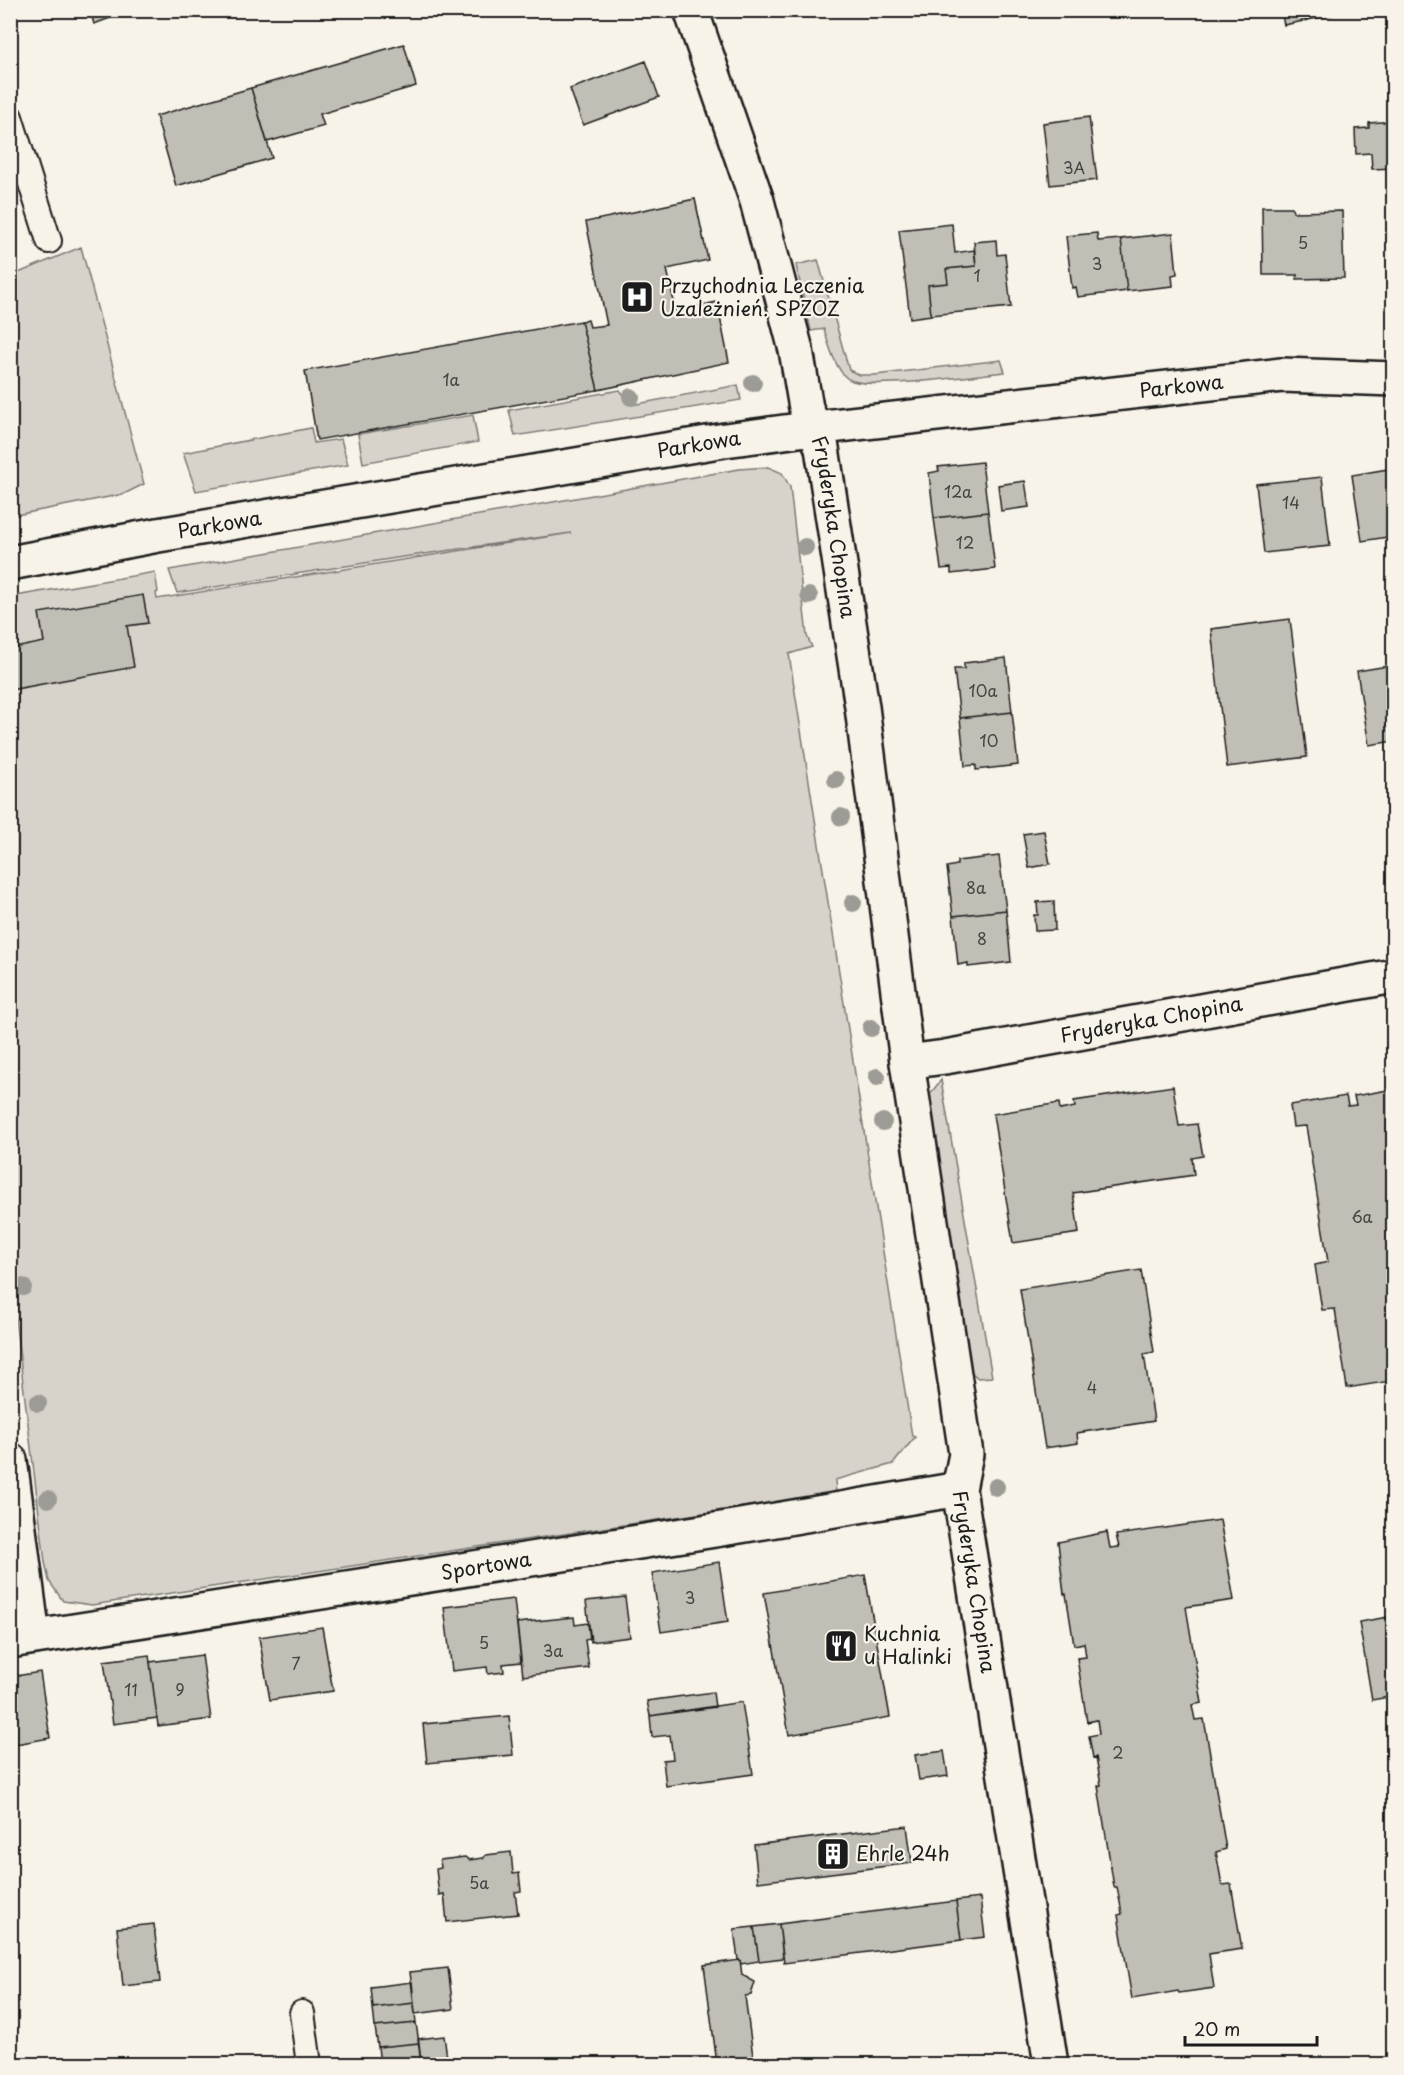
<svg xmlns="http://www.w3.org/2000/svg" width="1404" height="2075" font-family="'Playpen Sans',sans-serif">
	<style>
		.green { fill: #d7d3cb; stroke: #7a7874; stroke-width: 1.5 }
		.building { fill: #c0beb5; stroke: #1c1c1c; stroke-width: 1.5 }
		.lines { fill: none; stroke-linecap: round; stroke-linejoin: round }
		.service-casing { stroke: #1c1c1c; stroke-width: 28 }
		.minor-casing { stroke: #1c1c1c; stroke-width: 38 }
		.service { stroke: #f7f3e8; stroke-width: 24 }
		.minor { stroke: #f7f3e8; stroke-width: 33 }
		.tree { fill: #9d9b95 }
		.labels { text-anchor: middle; stroke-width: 4.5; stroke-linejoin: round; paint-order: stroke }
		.number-label { font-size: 16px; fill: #454442 }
		.poi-label { font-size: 20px; fill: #1c1c1c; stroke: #f7f3e8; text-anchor: start }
		.street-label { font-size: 20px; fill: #1c1c1c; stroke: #f7f3e8 }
	</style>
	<rect width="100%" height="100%" fill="#f7f3e8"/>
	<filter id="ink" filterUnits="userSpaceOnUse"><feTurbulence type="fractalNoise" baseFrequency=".0167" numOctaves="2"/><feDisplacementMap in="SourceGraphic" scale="12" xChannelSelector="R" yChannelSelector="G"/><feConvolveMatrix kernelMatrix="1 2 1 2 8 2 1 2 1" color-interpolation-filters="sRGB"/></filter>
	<g filter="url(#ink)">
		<!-- green -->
		<path class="green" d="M 81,247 L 144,484 L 124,494 L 11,516 L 11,276 Z
			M 818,260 L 849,370 L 859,375 L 875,375 L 1001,360 L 1005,372 C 977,375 867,391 848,379 C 836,371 828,343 824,329 L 811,331 L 796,265 Z
			M 738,385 L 741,400 L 515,436 L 509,410 L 620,390 L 632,405 Z
			M 473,415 L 478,442 L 363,463 L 358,434 Z
			M 311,428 L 314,443 L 341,439 L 348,465 L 196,491 L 183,453 Z
			M 768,467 L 782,473 L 790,487 L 807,636 L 812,647 L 789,654 L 912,1436 L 915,1437 L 893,1464 L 835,1480 L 836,1493 L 92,1605 L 63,1601 L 49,1581 L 45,1562 L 10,1277 L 10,597 L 155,572 L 158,592 L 156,593 L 157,599 L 571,533 L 396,558 L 177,593 L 169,570 L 739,469 Z
			M 941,1080 L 992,1377 L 978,1378 L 960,1363 L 926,1115 L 930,1094 Z"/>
		<!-- building -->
		<path class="building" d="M 90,10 L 132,10 L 94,24 Z
			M 1281,10 L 1346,10 L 1346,12 L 1284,25 Z
			M 404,44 L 416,86 L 320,114 L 324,126 L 267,142 L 251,88 Z
			M 646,61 L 659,97 L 583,125 L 570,89 Z
			M 251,88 L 272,158 L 176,186 L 156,116 Z
			M 1089,117 L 1097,180 L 1050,185 L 1043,123 Z
			M 1394,121 L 1394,168 L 1372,169 L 1371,153 L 1356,154 L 1355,129 L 1369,128 L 1369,123 Z
			M 695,199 L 708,260 L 667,269 L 676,311 L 717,302 L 729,362 L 598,390 L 581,321 L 588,320 L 590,327 L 607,325 L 586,222 Z
			M 1262,207 L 1292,207 L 1293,212 L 1342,211 L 1344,278 L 1297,279 L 1298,275 L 1263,275 Z
			M 952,224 L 955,253 L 974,250 L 976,266 L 946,269 L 948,283 L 928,285 L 931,315 L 910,318 L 899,230 Z
			M 1097,233 L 1098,241 L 1121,239 L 1127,291 L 1078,297 L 1076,287 L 1072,288 L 1066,236 Z
			M 1173,233 L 1177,274 L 1172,275 L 1173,286 L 1127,291 L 1121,239 Z
			M 996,240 L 997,255 L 1005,254 L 1011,307 L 931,315 L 928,285 L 948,283 L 946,269 L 976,266 L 974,242 Z
			M 581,321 L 598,390 L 317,440 L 305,371 Z
			M 982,462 L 988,512 L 934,518 L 929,473 L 939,471 L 938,467 Z
			M 1394,468 L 1394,536 L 1362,541 L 1352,475 Z
			M 1322,477 L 1330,546 L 1264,553 L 1256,484 Z
			M 1025,481 L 1029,507 L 1001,511 L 998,485 Z
			M 988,512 L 995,569 L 951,574 L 951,568 L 941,569 L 934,518 Z
			M 143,595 L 148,623 L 127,626 L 134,667 L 10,690 L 10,649 L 44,642 L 39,613 Z
			M 1290,619 L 1307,757 L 1227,767 L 1211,629 Z
			M 1006,658 L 1012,712 L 960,718 L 954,669 L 964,669 L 964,663 Z
			M 1394,665 L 1394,741 L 1369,745 L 1357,671 Z
			M 1012,712 L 1018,765 L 976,770 L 976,765 L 965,766 L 960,718 Z
			M 1044,831 L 1050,864 L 1029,868 L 1023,834 Z
			M 999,856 L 1006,910 L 953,916 L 947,867 L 957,865 L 957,861 Z
			M 1054,901 L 1055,930 L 1035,931 L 1034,915 L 1038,915 L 1037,902 Z
			M 1006,910 L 1011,962 L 968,967 L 968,963 L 958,965 L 953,916 Z
			M 1173,1086 L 1179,1126 L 1197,1124 L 1203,1156 L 1192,1158 L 1194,1175 L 1073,1193 L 1079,1233 L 1013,1243 L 993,1114 L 1059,1103 L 1060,1110 L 1075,1107 L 1074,1101 Z
			M 1394,1089 L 1394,1371 L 1389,1372 L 1391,1381 L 1347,1388 L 1335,1309 L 1322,1310 L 1315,1265 L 1328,1262 L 1306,1126 L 1293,1127 L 1290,1105 L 1346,1096 L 1348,1106 L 1356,1105 L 1354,1096 Z
			M 1141,1270 L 1154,1352 L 1144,1354 L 1154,1421 L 1077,1433 L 1078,1443 L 1045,1448 L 1020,1289 Z
			M 1220,1520 L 1234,1600 L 1186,1607 L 1202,1703 L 1192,1705 L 1195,1720 L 1204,1719 L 1226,1849 L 1216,1852 L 1222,1885 L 1231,1884 L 1242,1949 L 1209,1954 L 1214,1988 L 1179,1993 L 1178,1991 L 1132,1999 L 1118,1915 L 1122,1914 L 1120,1902 L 1117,1887 L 1114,1887 L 1098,1786 L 1101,1785 L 1096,1757 L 1093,1758 L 1089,1736 L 1099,1734 L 1097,1720 L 1087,1722 L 1077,1658 L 1086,1657 L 1084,1643 L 1074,1645 L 1066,1594 L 1064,1594 L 1058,1542 L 1107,1532 L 1110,1548 L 1119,1547 L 1116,1535 Z
			M 719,1562 L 728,1622 L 661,1632 L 652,1573 Z
			M 865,1575 L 890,1717 L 789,1735 L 764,1593 Z
			M 625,1597 L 630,1637 L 591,1642 L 586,1601 Z
			M 514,1599 L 521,1662 L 503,1664 L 504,1672 L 488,1674 L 487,1667 L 452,1671 L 444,1607 Z
			M 1394,1616 L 1394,1696 L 1372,1700 L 1359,1622 Z
			M 574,1617 L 575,1625 L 588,1623 L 590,1639 L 585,1640 L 589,1668 L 523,1676 L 517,1623 Z
			M 322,1627 L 333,1691 L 270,1700 L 259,1637 Z
			M 149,1655 L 157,1718 L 113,1724 L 104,1661 Z
			M 202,1655 L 211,1719 L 158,1726 L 150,1662 Z
			M 40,1672 L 50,1738 L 10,1745 L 10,1677 Z
			M 713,1692 L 715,1707 L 650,1716 L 647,1701 Z
			M 742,1702 L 753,1774 L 666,1786 L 663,1760 L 673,1759 L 670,1735 L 652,1737 L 650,1716 Z
			M 509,1716 L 513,1755 L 427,1763 L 423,1724 Z
			M 10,1751 L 15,1785 L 10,1786 Z
			M 944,1751 L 948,1776 L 919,1780 L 915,1755 Z
			M 907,1826 L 912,1863 L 758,1882 L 754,1845 Z
			M 511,1852 L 513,1874 L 519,1873 L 521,1891 L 515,1892 L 518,1914 L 447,1922 L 444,1894 L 439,1895 L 436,1869 L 441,1868 L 440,1860 L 465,1857 L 469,1860 L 483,1858 L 486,1855 Z
			M 980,1898 L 985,1937 L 961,1940 L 956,1901 Z
			M 956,1901 L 961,1940 L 784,1963 L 779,1924 Z
			M 154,1924 L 160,1982 L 123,1986 L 117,1928 Z
			M 779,1924 L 783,1958 L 759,1961 L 754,1927 Z
			M 754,1927 L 759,1961 L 741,1964 L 740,1960 L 738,1960 L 734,1929 Z
			M 740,1960 L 742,1975 L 755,1982 L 751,1995 L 745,1996 L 754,2064 L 717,2064 L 704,1965 Z
			M 448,1968 L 453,2009 L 415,2014 L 410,1972 Z
			M 412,1982 L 414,2003 L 373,2008 L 371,1987 Z
			M 414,2003 L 416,2023 L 375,2027 L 373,2008 Z
			M 416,2023 L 419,2043 L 378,2047 L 375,2027 Z
			M 444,2036 L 448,2064 L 421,2064 L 418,2039 Z
			M 419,2043 L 421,2062 L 380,2064 L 378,2047 Z"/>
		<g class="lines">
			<!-- service casing -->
			<g class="service-casing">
				<path id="service" d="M 10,117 L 49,241
					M 302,2013 L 309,2064"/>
			</g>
			<!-- minor casing -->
			<g class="minor-casing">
				<g id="minor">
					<path id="s1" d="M 691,10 L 757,201 L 796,350 L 806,408 L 822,448 L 862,707 L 907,1062 L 966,1454 L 959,1489 L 1051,2064"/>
					<path id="s2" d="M 10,563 L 158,535 L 725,440 L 814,428 L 1282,375 L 1394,379"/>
					<path id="s3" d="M 907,1062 L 945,1057 L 1394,976"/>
					<path d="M 10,1460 L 33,1637"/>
					<path id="s4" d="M 10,1641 L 734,1527 L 959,1489"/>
				</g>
			</g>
			<!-- service -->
			<use href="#service" class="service"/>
			<!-- minor -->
			<use href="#minor" class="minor"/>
		</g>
		<!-- trees -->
		<g class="tree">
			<circle cx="753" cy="383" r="9"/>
			<circle cx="631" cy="397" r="9"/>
			<circle cx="805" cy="547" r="9"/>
			<circle cx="809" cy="596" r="9"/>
			<circle cx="836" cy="780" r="9"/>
			<circle cx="841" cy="817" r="9"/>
			<circle cx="853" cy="903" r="9"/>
			<circle cx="871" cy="1028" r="9"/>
			<circle cx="877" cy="1077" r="9"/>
			<circle cx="883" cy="1122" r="9"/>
			<circle cx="23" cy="1287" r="9"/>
			<circle cx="38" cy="1403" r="9"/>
			<circle cx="996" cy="1487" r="9"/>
			<circle cx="48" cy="1499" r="9"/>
		</g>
	</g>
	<!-- icons -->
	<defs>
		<g id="hospital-square" transform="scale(1.725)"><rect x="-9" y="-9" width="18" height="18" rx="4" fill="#1c1c1c" stroke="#f7f3e8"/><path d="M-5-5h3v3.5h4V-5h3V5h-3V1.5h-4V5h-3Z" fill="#fff"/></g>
		<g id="restaurant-square" transform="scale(1.725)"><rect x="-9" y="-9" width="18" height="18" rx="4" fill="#1c1c1c" stroke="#f7f3e8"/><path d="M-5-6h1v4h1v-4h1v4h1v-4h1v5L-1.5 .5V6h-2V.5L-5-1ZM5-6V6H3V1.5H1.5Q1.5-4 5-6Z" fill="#fff"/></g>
		<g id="building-square" transform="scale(1.725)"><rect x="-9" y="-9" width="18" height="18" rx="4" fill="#1c1c1c" stroke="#f7f3e8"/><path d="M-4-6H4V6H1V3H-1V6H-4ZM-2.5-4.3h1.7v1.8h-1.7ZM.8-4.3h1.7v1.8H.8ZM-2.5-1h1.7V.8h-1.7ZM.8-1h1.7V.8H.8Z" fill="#fff"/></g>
	</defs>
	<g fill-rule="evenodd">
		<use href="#hospital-square" x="637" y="297"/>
		<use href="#restaurant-square" x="841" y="1646"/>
		<use href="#building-square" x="833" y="1854"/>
	</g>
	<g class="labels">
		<!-- number labels -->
		<g class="number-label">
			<text x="1074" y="174">3A</text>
			<text x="1303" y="249">5</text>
			<text x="1097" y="270">3</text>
			<text x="977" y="282">1</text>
			<text x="451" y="386">1a</text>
			<text x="958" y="498">12a</text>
			<text x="1291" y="509">14</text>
			<text x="965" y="549">12</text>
			<text x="983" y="697">10a</text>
			<text x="989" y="747">10</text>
			<text x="976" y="894">8a</text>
			<text x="982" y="945">8</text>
			<text x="1362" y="1223">6a</text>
			<text x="1092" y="1394">4</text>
			<text x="690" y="1604">3</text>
			<text x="484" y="1649">5</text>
			<text x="553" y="1657">3a</text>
			<text x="296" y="1670">7</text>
			<text x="131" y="1696">11</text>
			<text x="180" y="1696">9</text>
			<text x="1118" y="1759">2</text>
			<text x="479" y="1889">5a</text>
		</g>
		<!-- poi labels -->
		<g class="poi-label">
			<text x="660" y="293">Przychodnia Leczenia<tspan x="660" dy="23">Uzależnień. SPZOZ</tspan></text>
			<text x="864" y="1641">Kuchnia<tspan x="864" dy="23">u Halinki</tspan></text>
			<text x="856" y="1861">Ehrle 24h</text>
		</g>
		<!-- street labels -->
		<g class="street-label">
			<text dy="7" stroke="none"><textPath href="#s2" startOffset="1185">Parkowa</textPath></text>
			<text dy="7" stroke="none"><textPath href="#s2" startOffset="699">Parkowa</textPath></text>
			<text dy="7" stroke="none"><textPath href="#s2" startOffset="213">Parkowa</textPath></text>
			<text dy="7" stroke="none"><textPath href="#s1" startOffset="538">Fryderyka Chopina</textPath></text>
			<text dy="7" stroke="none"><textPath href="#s3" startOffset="248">Fryderyka Chopina</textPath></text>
			<text dy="7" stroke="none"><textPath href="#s4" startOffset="482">Sportowa</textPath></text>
			<text dy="7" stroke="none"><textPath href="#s1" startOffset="1604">Fryderyka Chopina</textPath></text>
		</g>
	</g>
	<!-- margin -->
	<rect width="1404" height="2075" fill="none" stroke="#f7f3e8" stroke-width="36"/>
	<rect x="18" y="18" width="1368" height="2039" fill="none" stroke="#1c1c1c" stroke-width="2" filter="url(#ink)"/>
	<!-- scale -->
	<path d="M1185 2036v9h132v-9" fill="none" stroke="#1c1c1c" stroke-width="3"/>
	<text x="1194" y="2036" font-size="18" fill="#1c1c1c" stroke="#f7f3e8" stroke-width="4.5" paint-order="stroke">20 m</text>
</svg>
